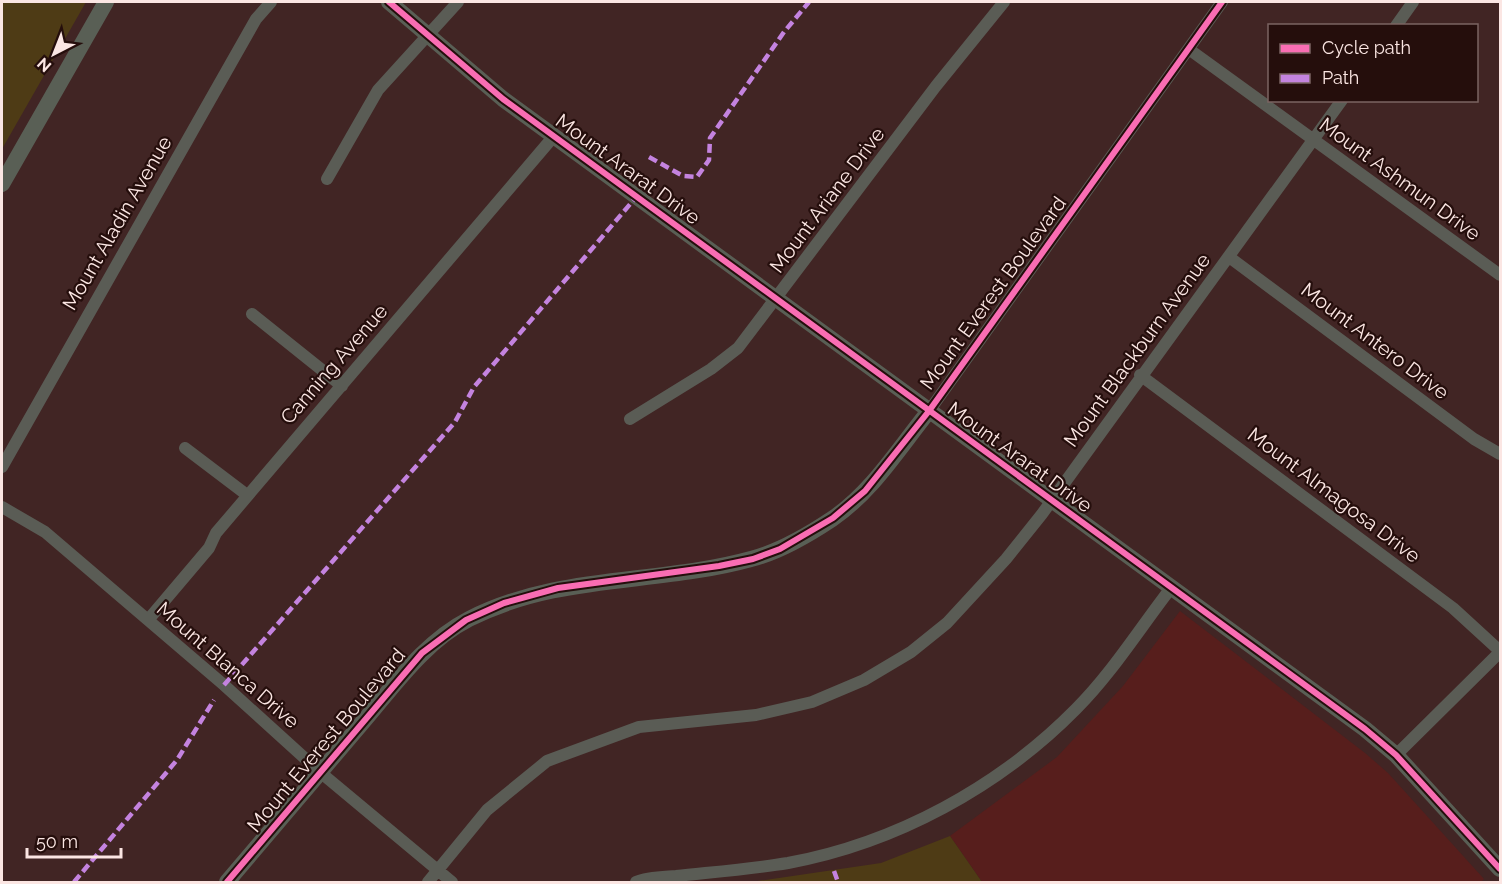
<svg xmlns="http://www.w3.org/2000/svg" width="1502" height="884" font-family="Raleway,sans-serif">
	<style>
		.built { fill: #571e1c }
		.green { fill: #4e3b15 }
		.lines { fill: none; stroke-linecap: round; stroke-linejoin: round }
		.street { stroke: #5a5c55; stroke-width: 12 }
		.secondary { stroke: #595f55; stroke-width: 16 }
		.quiet { stroke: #c483df; stroke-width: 4.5; stroke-dasharray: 9 4.5; stroke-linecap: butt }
		.cycleway-casing { stroke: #250e0c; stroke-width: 10 }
		.cycleway { stroke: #f96db3; stroke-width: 6 }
		.labels { text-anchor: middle; stroke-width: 4.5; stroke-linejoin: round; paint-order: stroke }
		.street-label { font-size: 20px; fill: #fbe6e3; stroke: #250e0c }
	</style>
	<rect width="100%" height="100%" fill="#412524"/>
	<!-- built -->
	<path class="built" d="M 1180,611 L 1365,753 L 1388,773 L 1484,879 L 1481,882 L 982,882 L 950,836 L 1057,757 L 1123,686 Z"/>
	<!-- green -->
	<path class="green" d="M 2,2 L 86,2 L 2,149 Z
		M 950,836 L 982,882 L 751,882 L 881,863 Z"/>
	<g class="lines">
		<!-- street -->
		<path class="street" d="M 1396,26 L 1413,2
			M 1190,50 L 1500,275
			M 327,179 L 378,90 L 458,2
			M 1229,257 L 1474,439 L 1500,454
			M 252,314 L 342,386
			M 1140,375 L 1453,608 L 1500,651
			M 929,411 L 1222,2
			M 630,419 L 711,369 L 738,348 L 936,86 L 1004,2
			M 185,448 L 247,495
			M 2,467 L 256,19 L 271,2
			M 2,507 L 45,532 L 224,685 L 320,772 L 452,882
			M 148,620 L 209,548 L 216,533 L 554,136
			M 1396,755 L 1500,652
			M 428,882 L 487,810 L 547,761 L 639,727 L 756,715 L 812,702 L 864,680 L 911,652 L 947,623 L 1006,559 L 1042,514 L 1342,100
			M 636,882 C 647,877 663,877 676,876 C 713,872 751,869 788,863 C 896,843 999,787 1076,709 C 1112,673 1140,628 1171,588"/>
		<!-- secondary -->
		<path class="secondary" d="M 389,2 L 503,99 L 1365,729 L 1396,755 L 1500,869
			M 2,184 L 106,2
			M 227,882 C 272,829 317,776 362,723 C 394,686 424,642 469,619 C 559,573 657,585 751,559 C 779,552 808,535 832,519 C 872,492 899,448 929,411"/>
		<!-- quiet -->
		<path class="quiet" d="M 649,157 L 683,176 L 697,177 L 709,160 L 710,138 L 784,32 L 809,2
			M 224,685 L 455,422 L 474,387 L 637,196
			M 834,871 L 838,882
			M 74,882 L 177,760 L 214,700"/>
		<!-- cycleway casing -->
		<g class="cycleway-casing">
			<path id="cycleway" d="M 389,2 L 503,99 L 1365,729 L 1396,755 L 1500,869
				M 227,882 L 422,653 L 466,620 L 504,603 L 558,588 L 719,566 L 753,559 L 780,549 L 833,518 L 865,491 L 929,411 L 1222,2"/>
		</g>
		<!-- cycleway -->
		<use href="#cycleway" class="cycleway"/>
	</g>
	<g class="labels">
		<!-- street labels -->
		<g class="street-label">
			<text transform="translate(628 169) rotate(36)" y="7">Mount Ararat Drive</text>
			<text transform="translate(1400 179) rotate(36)" y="7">Mount Ashmun Drive</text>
			<text transform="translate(827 200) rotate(-53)" y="7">Mount Ariane Drive</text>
			<text transform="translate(117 223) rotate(-60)" y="7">Mount Aladin Avenue</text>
			<text transform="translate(993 293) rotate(-54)" y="7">Mount Everest Boulevard</text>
			<text transform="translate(1375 341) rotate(37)" y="7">Mount Antero Drive</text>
			<text transform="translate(1137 350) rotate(-54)" y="7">Mount Blackburn Avenue</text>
			<text transform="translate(334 364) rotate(-49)" y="7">Canning Avenue</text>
			<text transform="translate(1020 457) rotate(36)" y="7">Mount Ararat Drive</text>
			<text transform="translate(1334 495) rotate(37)" y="7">Mount Almagosa Drive</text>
			<text transform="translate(228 665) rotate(41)" y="7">Mount Blanca Drive</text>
			<text transform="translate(326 740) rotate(-50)" y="7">Mount Everest Boulevard</text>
		</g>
	</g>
	<!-- border -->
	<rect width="1502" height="884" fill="none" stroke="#fbe6e3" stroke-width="6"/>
	<!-- legend -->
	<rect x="1268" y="24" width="210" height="78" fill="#250e0c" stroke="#7b6462" stroke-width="1.5"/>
	<rect x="1280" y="44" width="30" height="9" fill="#f96db3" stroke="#7b6462" stroke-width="1.5"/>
	<text x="1322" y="54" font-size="18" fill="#fbe6e3">Cycle path</text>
	<rect x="1280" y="74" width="30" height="9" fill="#c483df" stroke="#7b6462" stroke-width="1.5"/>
	<text x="1322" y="84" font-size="18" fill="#fbe6e3">Path</text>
	<!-- north arrow -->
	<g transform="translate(54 54) rotate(222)" stroke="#250e0c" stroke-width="4.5" paint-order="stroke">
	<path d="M0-4.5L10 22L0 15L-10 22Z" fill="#fbe6e3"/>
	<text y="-9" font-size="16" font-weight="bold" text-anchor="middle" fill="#fbe6e3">N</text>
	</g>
	<!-- scale -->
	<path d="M27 848v9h94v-9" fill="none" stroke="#fbe6e3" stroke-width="3"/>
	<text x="36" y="848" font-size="18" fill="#fbe6e3" stroke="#250e0c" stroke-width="4.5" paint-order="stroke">50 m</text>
</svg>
